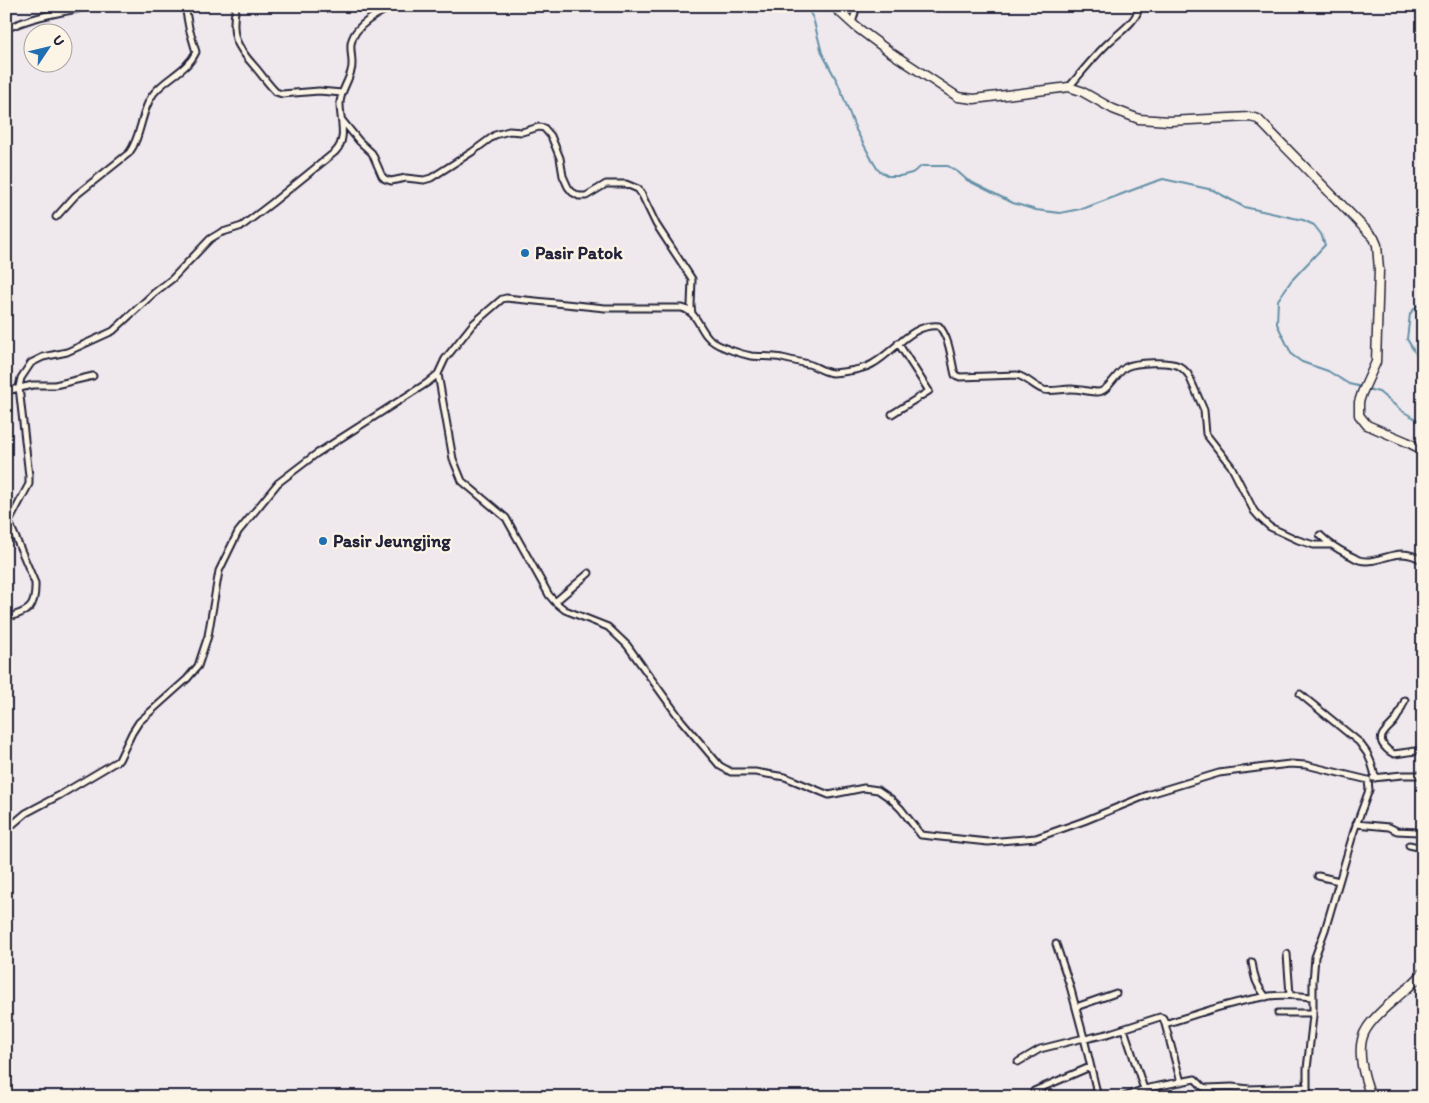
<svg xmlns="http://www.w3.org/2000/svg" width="1429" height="1103" font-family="Itim,sans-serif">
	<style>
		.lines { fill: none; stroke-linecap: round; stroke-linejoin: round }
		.stream { stroke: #6390a8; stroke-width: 2 }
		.street-casing { stroke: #22223b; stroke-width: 9 }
		.secondary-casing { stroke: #22223b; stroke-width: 11 }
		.street { stroke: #fcf5e5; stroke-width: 5 }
		.secondary { stroke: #fcf5e5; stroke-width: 8 }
		.poi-dot { fill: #1f6fb2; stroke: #fcf5e5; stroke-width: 2 }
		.labels { text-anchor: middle; stroke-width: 4.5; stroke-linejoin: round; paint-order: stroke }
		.poi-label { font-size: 18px; font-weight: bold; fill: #22223b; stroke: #fcf5e5; text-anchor: start }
	</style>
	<rect width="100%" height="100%" fill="#efe8ec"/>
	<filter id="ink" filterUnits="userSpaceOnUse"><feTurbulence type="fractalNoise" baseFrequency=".02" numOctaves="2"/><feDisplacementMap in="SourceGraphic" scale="10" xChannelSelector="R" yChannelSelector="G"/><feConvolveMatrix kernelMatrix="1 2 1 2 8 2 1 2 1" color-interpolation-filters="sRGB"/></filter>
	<g filter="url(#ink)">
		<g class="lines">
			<!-- stream -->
			<path class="stream" d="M 806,6 L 813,18 L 822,53 L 838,83 L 856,130 L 872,160 L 878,170 L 888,176 L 900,176 L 912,173 L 922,166 L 948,166 L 958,172 L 967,180 L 1013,203 L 1036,210 L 1060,213 L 1085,208 L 1151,183 L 1163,179 L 1213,190 L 1244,207 L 1303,220 L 1314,225 L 1321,234 L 1325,245 L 1291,281 L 1278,300 L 1277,324 L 1292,355 L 1302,362 L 1328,371 L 1349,384 L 1362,387
				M 1423,302 L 1414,309 L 1410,314 L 1407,339 L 1417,356 L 1423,360
				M 1367,389 L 1379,392 L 1402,411 L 1423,423"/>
			<!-- street casing -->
			<g class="street-casing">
				<path id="street" d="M 236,6 C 230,35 236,46 255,67 C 262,75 268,84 276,92 L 282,94 L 319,91 L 342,93
					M 852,23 L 857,6
					M 6,29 C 33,16 63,12 92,6
					M 1069,87 C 1081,73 1093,58 1106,45 C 1119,32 1135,24 1140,6
					M 342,120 L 359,141 L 372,153 L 382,176 L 385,179 L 391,181 L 406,178 L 424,180 L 431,178 L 472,152 L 495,135 L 509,131 L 522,132 L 539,127 L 544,128 L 551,136 L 560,158 L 563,176 L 568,187 L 572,192 L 579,196 L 586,196 L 606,184 L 626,184 L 638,189 L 642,195 L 656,224 L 692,279 L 691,306 L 692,314
					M 56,217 L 75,196 L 129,153 C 142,136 141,109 154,93 C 167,77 187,71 196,52 L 189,28 L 185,6
					M 438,374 L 453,459 L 462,481 L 506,518 L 549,595 L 555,602 L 565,610 L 608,627 L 627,645 L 681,720 L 720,766 L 731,772 L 755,772 L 785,777 L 829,795 L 864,788 L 878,790 L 891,799 L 901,809 L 921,835 L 988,842 L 1036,838 L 1084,821 L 1150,794 L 1219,773 L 1273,766 L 1290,764 L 1306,765 L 1368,780 L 1369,790 L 1354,831 L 1325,930 L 1315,957 L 1313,982 L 1313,1016 L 1307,1069 L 1307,1087
					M 6,391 L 33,385 L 55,385 L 93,376
					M 892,414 L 929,391 L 898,343
					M 1320,535 C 1329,544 1337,549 1349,555 C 1352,556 1356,559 1359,560 C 1381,566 1397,543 1423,561
					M 555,602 L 589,573
					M 6,618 C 29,611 36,609 35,583 L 9,522 L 29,484 L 29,476 L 19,387 L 21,378 L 31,363 L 43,357 L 67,352 L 113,331 L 154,293 L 172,279 L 210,239 L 220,233 L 242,226 L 272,203 L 335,152 C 348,139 340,120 340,104 C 340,92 348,83 351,71 C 354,63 350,53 351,44 C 353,26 380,11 396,6
					M 1300,694 L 1359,742 L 1367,753 L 1371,762 L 1374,772 L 1375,778
					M 1405,700 C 1402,707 1399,716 1394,722 C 1388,729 1375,737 1385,747 C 1388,751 1390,752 1394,754 L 1423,750
					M 1373,778 L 1402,775 L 1423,775
					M 1356,824 L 1389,827 L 1397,831 L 1418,832 L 1423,835
					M 6,830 L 26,813 L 60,795 L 119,760 L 132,733 L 139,722 L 187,679 L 198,666 L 208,636 L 219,571 L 238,532 L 278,483 L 316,454 L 427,383 L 438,374 L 445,359 L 473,324 L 502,299 L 506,298 L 605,308 L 682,308 C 699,312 700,335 715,343 C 723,348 741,354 751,356 C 761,357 772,356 782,358 C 790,360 799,362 808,364 C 816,366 825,373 833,373 C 844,372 865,369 874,363 C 895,351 912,323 939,326 C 950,339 951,359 955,375 L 960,377 L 1017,375 C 1028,378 1034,387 1044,390 C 1052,392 1062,389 1071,389 C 1080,389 1089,392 1098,392 C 1108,392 1116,373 1126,367 C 1136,362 1169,361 1179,366 C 1183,368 1185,371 1188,374 L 1204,410 L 1206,434 L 1231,466 L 1254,511 L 1261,519 L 1270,527 L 1298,540 L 1314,545 L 1330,545
					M 1409,845 L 1423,848
					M 1318,876 L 1339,881
					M 1056,944 L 1070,986 L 1084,1038 L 1098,1097
					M 1287,954 L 1290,995
					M 1252,962 C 1255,980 1255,982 1266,997
					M 1076,1007 L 1116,993
					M 1278,1013 L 1313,1013
					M 1165,1024 L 1181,1082
					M 1124,1029 L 1144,1089
					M 1085,1039 L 1107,1034 L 1160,1017 L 1163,1018 L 1165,1024 C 1200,1013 1234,1001 1270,996 C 1284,994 1298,996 1312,997
					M 1018,1062 L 1040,1049 L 1084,1038
					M 1034,1091 L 1090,1067
					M 1124,1097 L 1144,1089 L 1195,1079 L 1203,1087 L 1207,1088 L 1232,1087 L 1249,1089 L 1307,1087 L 1308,1097"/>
			</g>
			<!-- secondary casing -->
			<g class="secondary-casing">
				<path id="secondary" d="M 833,6 L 855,26 L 890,52 L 958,97 L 974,99 L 1069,87 L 1081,91 L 1113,109 L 1139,119 L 1169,121 L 1250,117 L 1258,119 L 1374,238 L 1377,245 L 1379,270 L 1376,362 L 1362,393 L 1359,402 L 1359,415 L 1367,425 L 1407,442 L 1423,450
					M 1371,1097 C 1364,1077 1354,1047 1367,1028 C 1376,1014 1391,1003 1403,992 C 1410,986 1418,980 1423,972"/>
			</g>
			<!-- street -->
			<use href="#street" class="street"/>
			<!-- secondary -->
			<use href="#secondary" class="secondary"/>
		</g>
	</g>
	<!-- markers -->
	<g class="poi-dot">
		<circle cx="525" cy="253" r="5"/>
		<circle cx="323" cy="541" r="5"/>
	</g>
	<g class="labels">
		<!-- poi labels -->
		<g class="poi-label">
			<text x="535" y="259">Pasir Patok</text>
			<text x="333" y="547">Pasir Jeungjing</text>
		</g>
	</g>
	<!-- margin -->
	<rect width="1429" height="1103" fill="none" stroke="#fcf5e5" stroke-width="25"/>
	<rect x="12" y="12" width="1404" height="1078" fill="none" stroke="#22223b" stroke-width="2" filter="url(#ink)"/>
	<!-- north arrow -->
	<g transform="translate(48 48) rotate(55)"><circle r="24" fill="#fcf5e5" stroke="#a5a1a1"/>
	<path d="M0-4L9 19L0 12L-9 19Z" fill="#1f6fb2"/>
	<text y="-8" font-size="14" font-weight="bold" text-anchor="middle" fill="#22223b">U</text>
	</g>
</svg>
